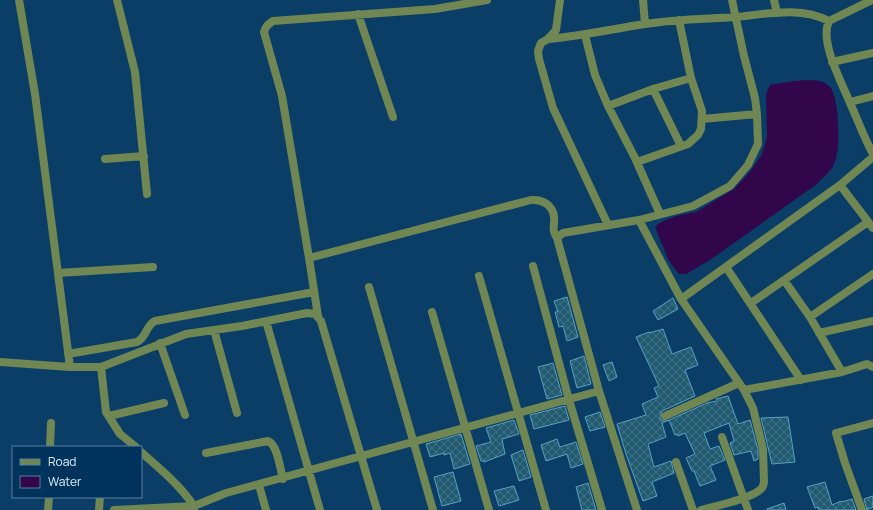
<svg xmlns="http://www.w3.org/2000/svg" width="873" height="510" font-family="Manrope,sans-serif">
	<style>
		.water { fill: #31064b }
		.building { fill: url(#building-cross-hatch); stroke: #58a2c2 }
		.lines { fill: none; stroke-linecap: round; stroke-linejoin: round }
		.minor { stroke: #708754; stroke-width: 8 }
	</style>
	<defs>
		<pattern id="building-cross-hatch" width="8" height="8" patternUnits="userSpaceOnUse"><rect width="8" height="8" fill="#215a71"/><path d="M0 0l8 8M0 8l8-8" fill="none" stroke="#417286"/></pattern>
	</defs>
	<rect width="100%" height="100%" fill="#0b3e67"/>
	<!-- water -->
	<path class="water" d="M 794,81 C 805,81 818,78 828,85 C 839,92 840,141 837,154 C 836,159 834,164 832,168 C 828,174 821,179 817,184 L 710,260 L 686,274 L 679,274 L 669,261 L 655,227 L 661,222 L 676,216 L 696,212 L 734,189 L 750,172 L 762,154 L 767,137 L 766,94 L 770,85 Z"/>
	<!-- building -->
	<path class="building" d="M 567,297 L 578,337 L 567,341 L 563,326 L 559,327 L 555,312 L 558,312 L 554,301 Z
		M 673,298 L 678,309 L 658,320 L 653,311 Z
		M 663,329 L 672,354 L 691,347 L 698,365 L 685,370 L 695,396 L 662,411 L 660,415 L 660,419 L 664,421 L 667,421 L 707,403 L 717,401 L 716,399 L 728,396 L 738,424 L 750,420 L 758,450 L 758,459 L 754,461 L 751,451 L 734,455 L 730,443 L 734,441 L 729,423 L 704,433 L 710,449 L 719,446 L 725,460 L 710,466 L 716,480 L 700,486 L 694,471 L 692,471 L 686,458 L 695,454 L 685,433 L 678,436 L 678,434 L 675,435 L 669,420 L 662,423 L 666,437 L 648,444 L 654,467 L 671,461 L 674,473 L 652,482 L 657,496 L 643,501 L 626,454 L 617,424 L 646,415 L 642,404 L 658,397 L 654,388 L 659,386 L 636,337 L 649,332 L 649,333 Z
		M 584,356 L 591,384 L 577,388 L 570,361 Z
		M 612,362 L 617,377 L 609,381 L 603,365 Z
		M 553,363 L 562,395 L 547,399 L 538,367 Z
		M 565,406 L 569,420 L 534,429 L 530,415 Z
		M 600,412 L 605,427 L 590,431 L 585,417 Z
		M 788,417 L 795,462 L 772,464 L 761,418 Z
		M 514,420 L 519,434 L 502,439 L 505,454 L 484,462 L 484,461 L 481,461 L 476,446 L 491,442 L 486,428 Z
		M 461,434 L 470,464 L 454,469 L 450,453 L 444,455 L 444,453 L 430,457 L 426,444 Z
		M 557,439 L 560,447 L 576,442 L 583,464 L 571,468 L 567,454 L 546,461 L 541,445 Z
		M 523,450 L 531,477 L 519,481 L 511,455 Z
		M 453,472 L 461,501 L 442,506 L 434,477 Z
		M 825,482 L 832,505 L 841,501 L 842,502 L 852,499 L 856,510 L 819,510 L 818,507 L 815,508 L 807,487 Z
		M 588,483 L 596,510 L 582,510 L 576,487 Z
		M 514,486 L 519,500 L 499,506 L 494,491 Z
		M 873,496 L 873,507 L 867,510 L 864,499 Z
		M 784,503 L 786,510 L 767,510 L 767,509 Z"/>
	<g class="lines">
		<!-- minor -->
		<path class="minor" d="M 19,0 L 35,94 L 70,367
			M 117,0 L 135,72 L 147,194
			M 560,0 L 556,30 L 548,39 L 541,43 L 538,51 L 539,59 L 553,108 L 608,225
			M 643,0 L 645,24
			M 774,0 L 777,13
			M 872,0 L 829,21 C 819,41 842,83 850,103 C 858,120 864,138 873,154
			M 358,14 L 393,117
			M 585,35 L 595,75 L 608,106 L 635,158 L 660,214
			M 548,39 C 581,36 612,29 645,24 C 675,19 706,19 736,17 C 767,14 800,6 829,21
			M 832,62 L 873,53
			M 653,89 L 681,146
			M 850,102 L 873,96
			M 608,106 L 653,89 L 691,78
			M 702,119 L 757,114
			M 105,159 L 144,156
			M 637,162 L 688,144 L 698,135 L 701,129 L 702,111 L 691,78 L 679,20
			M 840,185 L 873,228
			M 639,220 L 681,299 L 744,390 L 753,408 L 763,449 L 764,481 C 764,484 763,487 761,489 C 751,499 715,506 701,510
			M 309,258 L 531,200 C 542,199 553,205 554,217 C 555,226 551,229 557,238
			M 533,266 L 569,400 L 602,510
			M 726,267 L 801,380
			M 58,273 L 153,267
			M 479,276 L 546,510
			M 784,280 L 810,317 L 842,372
			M 369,287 L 433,510
			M 681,299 L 840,185 L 873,157
			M 751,303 L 868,222
			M 432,312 L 489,510
			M 318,316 L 309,258 L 282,96 L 264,32 C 266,26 268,24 273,21 L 435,9 L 487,0
			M 810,317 L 873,274
			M 266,321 L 320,510
			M 214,330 L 237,413
			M 819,333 L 873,321
			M 160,343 L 185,415
			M 68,354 L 137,342 C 147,337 146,325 155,321 L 314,292
			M 0,362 L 70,367 L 101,367 L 186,334 L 242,326 L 307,313 L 315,314 L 321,321 L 377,510
			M 101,367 L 106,412 L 120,434 L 136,447
			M 744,390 L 842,372 L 867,364 L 873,367
			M 599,391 L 637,510
			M 109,416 L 164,403
			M 665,416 L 739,383
			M 722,437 L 748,510
			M 50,447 L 51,423
			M 141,452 C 160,469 179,484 194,506 L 226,493 L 599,391 L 557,238 L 563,233 L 639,220 L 693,206 L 730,186 L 748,165 L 758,144 L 757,114 L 755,98 L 744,56 L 732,0
			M 206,453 L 268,441 C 278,445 280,469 283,479
			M 676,462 L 693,510
			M 259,485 L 266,510
			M 48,510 L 49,497
			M 99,510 L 100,497
			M 114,510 L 194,506 L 194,510
			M 862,510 L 845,463 L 836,433 L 873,423"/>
	</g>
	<!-- legend -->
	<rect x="12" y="446" width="130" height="52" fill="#00335b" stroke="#597e9c"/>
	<rect x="20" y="459" width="20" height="6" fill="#708754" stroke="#597e9c"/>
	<text x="48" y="466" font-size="12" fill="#dfeefd">Road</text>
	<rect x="20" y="476" width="20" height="12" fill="#31064b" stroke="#597e9c"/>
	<text x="48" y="486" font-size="12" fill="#dfeefd">Water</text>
</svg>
